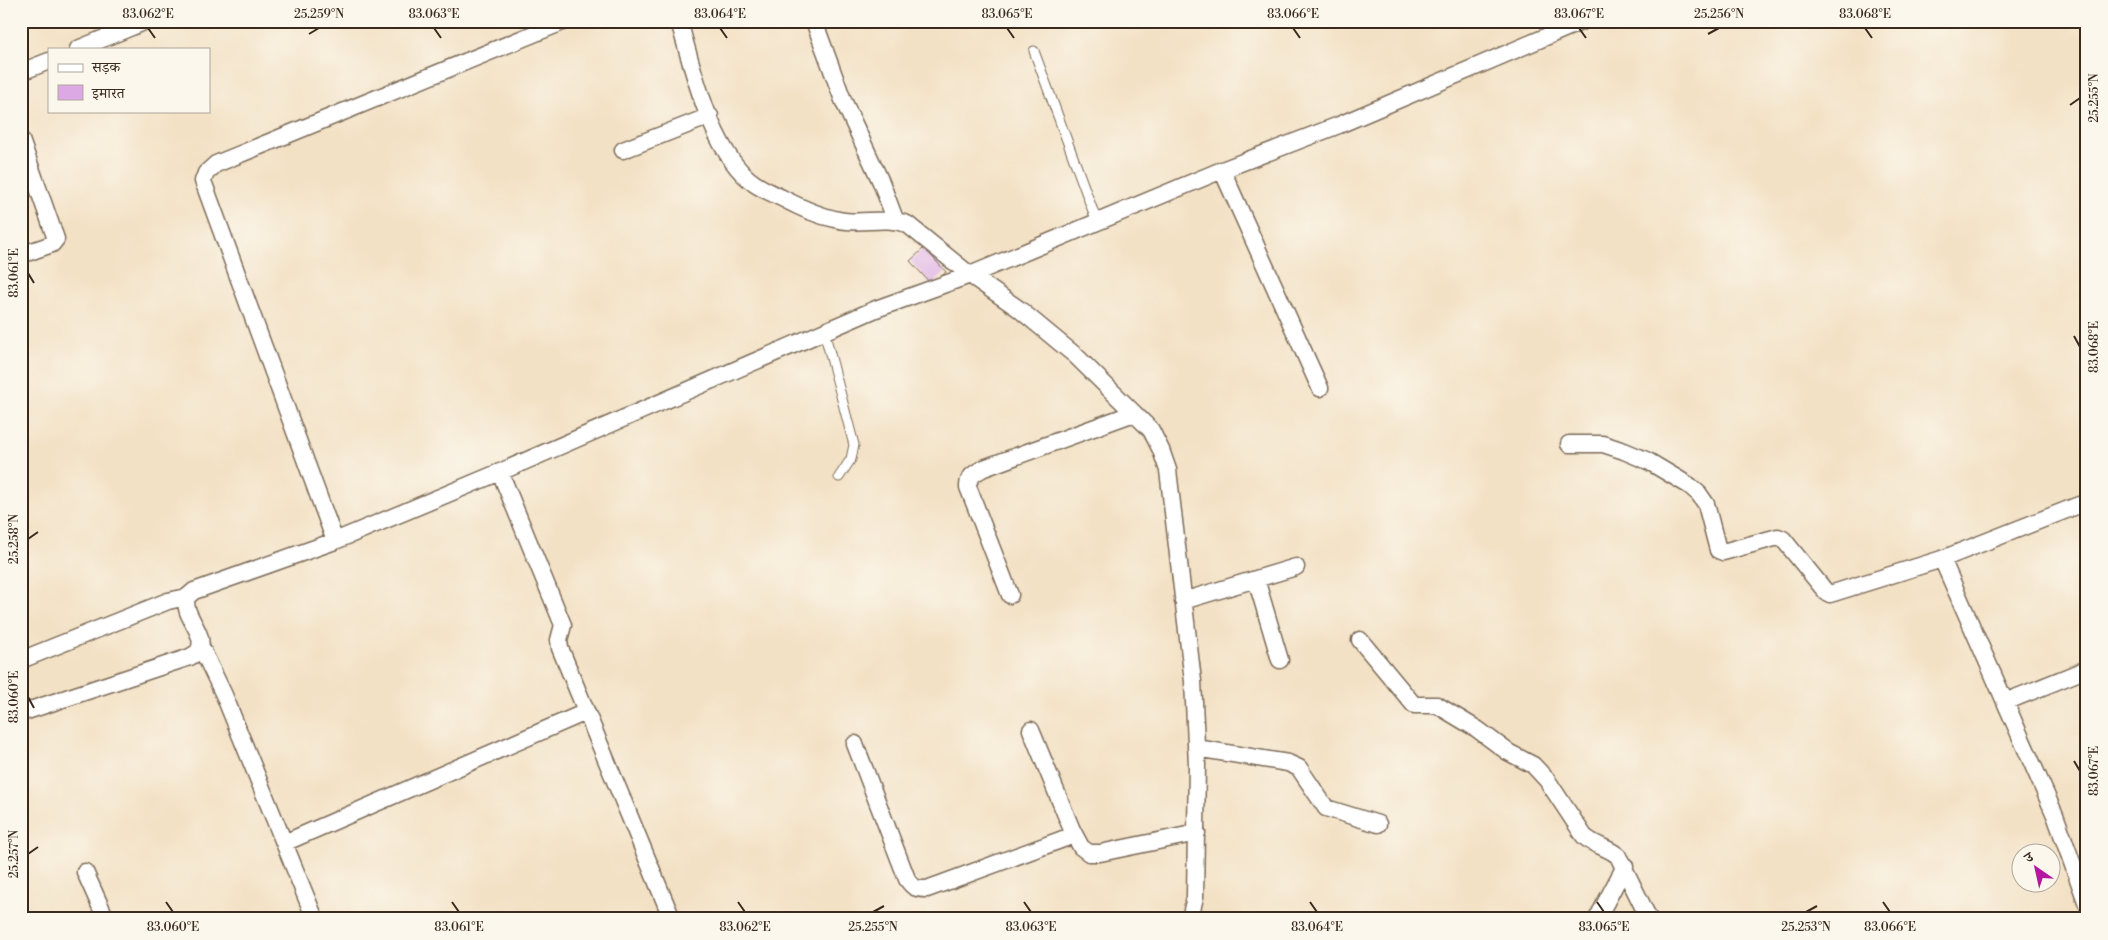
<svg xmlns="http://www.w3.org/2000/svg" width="2108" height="940" font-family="'Libre Bodoni','Noto Serif Devanagari',serif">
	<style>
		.building { fill: #dda9e5 }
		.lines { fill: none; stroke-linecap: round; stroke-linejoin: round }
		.service-casing { stroke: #7b6a58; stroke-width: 11 }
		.minor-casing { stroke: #7b6a58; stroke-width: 19 }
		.service { stroke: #fff; stroke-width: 9 }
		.minor { stroke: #fff; stroke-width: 16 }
		.ticks { fill: none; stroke: #3b2a1e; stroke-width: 2 }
		.neatline { fill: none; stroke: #3b2a1e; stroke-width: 2 }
		.ticks-label { font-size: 12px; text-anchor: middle; fill: #3b2a1e }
	</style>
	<rect width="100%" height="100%" fill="#fbf7ec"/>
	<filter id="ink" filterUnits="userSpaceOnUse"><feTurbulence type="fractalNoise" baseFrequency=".02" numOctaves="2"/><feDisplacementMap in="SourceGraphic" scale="10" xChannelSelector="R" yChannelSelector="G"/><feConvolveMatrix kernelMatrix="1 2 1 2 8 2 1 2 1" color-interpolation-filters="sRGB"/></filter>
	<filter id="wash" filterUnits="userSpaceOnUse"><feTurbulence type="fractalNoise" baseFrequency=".0096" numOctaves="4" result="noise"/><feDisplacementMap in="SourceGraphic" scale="20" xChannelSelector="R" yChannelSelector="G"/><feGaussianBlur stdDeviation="1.12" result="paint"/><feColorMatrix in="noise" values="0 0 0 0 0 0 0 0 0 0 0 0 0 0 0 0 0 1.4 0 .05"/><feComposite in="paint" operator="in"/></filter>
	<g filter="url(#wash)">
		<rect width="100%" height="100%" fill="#f3e1c5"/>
		<g id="blocks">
			<!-- building -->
			<path class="building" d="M 924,248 L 946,272 L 932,285 L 910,261 Z"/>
		</g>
	</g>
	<g filter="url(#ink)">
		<use href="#blocks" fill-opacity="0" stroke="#7b6a58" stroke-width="1"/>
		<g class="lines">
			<!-- service casing -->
			<g class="service-casing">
				<path id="service" d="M 1034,51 L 1097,222
					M 824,331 L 854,445 L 851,459 L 839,477"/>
			</g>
			<!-- minor casing -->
			<g class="minor-casing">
				<path id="minor" d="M 679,21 C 693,70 712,155 755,184 C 764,190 774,194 782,198 C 801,208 818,216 839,220 C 861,225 884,216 907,224 L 970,275 L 1019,309 L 1076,356 L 1151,430 L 1161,450 L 1168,470 L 1193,681 L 1197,765 L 1195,897 L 1190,919
					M 814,21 L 843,100 L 881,182 L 895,219
					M 78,49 L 146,21
					M 21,72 L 49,61
					M 21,140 L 56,239 L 52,244 L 21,255
					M 623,150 L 710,116
					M 1222,170 L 1320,388
					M 1569,444 L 1603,444 L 1624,451 L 1648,461 L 1690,486 L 1699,494 L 1706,504 L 1718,550 L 1723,552 L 1778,537 L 1783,539 L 1826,592 L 1830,594 L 1942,559 L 2079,505
					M 500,472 L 563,625 L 559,640 L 560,648 L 672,919
					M 335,541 L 203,181 L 206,173 L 216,164 L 565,21
					M 1942,559 L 2055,815 L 2087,904
					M 1256,579 L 1280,660
					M 1010,595 L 968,487 C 968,476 975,473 984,468 L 1134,413
					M 1183,601 L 1296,567
					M 1360,640 L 1414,705 L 1437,705 L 1477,729 L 1508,752 L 1533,765 L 1547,780 L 1584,836 C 1594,846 1608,847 1618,856 L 1649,919
					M 201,647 L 224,695 L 315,919
					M 21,660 L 168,601 L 187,597
					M 2005,702 L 2087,669
					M 21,713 L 190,657 L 198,652 C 209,634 181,616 187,597 L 194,591 L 335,541 L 500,472 L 876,309 L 970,275 L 1222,170 L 1339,125 L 1583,21
					M 1031,730 L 1072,830 L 1081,847 L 1089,853 L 1100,853 L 1197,833
					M 855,744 L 907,879 C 913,888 916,889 927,889 L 1074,835
					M 1196,748 L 1288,763 L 1299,768 L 1326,808 L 1378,824
					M 284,843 L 586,712
					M 85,872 L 106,919
					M 21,918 L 21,919
					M 1597,919 L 1625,866"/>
			</g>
			<!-- service -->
			<use href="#service" class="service"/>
			<!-- minor -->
			<use href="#minor" class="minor"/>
		</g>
	</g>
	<!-- ticks -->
	<path class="ticks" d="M 148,28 L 155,38M 434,28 L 441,38M 720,28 L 727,38M 1007,28 L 1014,38M 1293,28 L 1300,38M 1579,28 L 1586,38M 1865,28 L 1872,38M 309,34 L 319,28M 1708,34 L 1719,28M 2070,105 L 2080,98M 28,273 L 34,283M 2074,336 L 2080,347M 28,539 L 38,532M 28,697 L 34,708M 2074,761 L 2080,771M 28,854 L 38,847M 166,902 L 173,912M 452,902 L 459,912M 738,902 L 745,912M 1024,902 L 1031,912M 1310,902 L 1317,912M 1597,902 L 1604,912M 1883,902 L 1890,912M 873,912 L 884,906M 1806,912 L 1817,906"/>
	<!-- margin -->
	<rect width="2108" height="940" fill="none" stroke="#fbf7ec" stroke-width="55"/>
	<!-- legend -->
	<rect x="48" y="48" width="162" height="65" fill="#fbf7ec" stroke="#aea59a"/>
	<rect x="58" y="64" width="25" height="8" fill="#ffffff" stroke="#aea59a"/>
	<text x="92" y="72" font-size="15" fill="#3b2a1e">सड़क</text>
	<rect x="58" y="85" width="25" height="15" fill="#dda9e5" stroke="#aea59a"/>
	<text x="92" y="98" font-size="15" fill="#3b2a1e">इमारत</text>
	<!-- north arrow -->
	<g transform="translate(2036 868) rotate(326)"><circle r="24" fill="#fbf7ec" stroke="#aea59a"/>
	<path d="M0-4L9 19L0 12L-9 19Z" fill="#b5179e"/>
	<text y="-8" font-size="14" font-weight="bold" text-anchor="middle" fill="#3b2a1e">उ</text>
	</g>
	<rect x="28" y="28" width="2052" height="884" class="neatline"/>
	<g class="ticks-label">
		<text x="148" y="18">83.062°E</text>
		<text x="319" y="18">25.259°N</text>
		<text x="434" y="18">83.063°E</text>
		<text x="720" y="18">83.064°E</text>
		<text x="1007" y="18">83.065°E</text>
		<text x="1293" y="18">83.066°E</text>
		<text x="1579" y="18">83.067°E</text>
		<text x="1719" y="18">25.256°N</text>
		<text x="1865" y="18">83.068°E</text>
		<text transform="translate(2094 98) rotate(-90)" y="4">25.255°N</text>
		<text transform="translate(14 273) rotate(-90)" y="4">83.061°E</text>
		<text transform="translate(2094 347) rotate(-90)" y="4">83.068°E</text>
		<text transform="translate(14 539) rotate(-90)" y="4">25.258°N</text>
		<text transform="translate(14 697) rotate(-90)" y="4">83.060°E</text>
		<text transform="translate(2094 771) rotate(-90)" y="4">83.067°E</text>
		<text transform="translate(14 854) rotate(-90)" y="4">25.257°N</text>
		<text x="173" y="931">83.060°E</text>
		<text x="459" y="931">83.061°E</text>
		<text x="745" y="931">83.062°E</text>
		<text x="873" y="931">25.255°N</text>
		<text x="1031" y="931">83.063°E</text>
		<text x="1317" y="931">83.064°E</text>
		<text x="1604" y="931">83.065°E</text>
		<text x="1806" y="931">25.253°N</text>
		<text x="1890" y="931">83.066°E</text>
	</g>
</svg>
